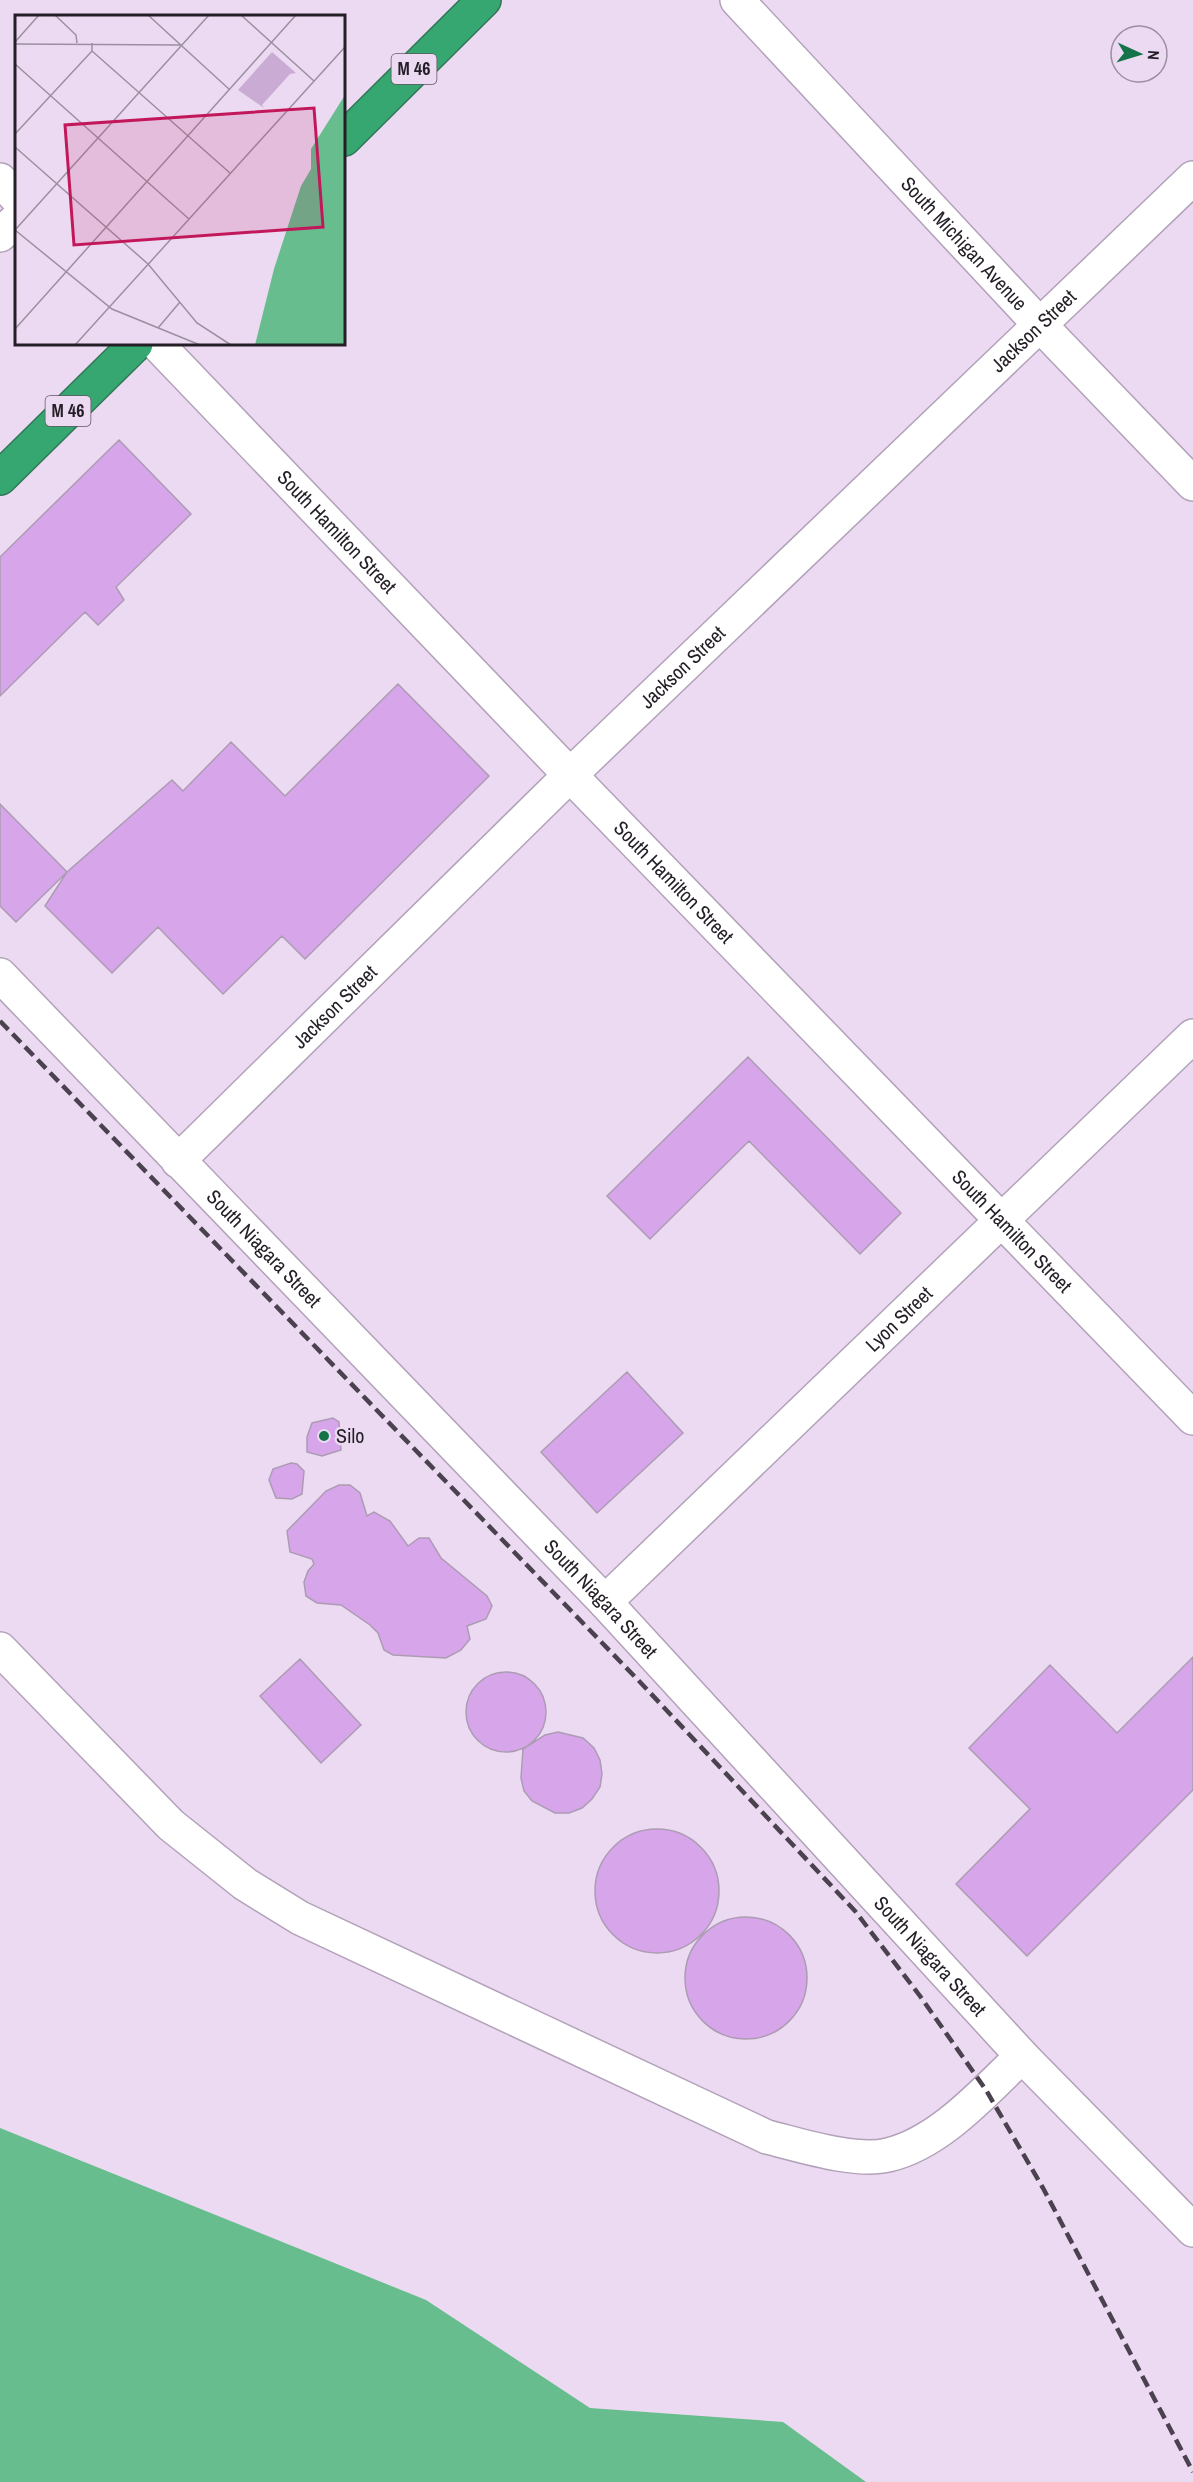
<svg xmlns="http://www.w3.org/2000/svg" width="1193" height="2482" font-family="'Archivo Narrow',sans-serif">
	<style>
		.water { fill: #67bd8e }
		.building { fill: #d7a5ea; stroke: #ac9cb3; stroke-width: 1.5 }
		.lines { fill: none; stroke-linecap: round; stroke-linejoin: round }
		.minor-casing { stroke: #b2a2b9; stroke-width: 36 }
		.highway-casing { stroke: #307757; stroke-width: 36 }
		.minor { stroke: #fff; stroke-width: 33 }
		.highway { stroke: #37a771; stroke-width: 33 }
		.rail { stroke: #4a424e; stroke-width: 4.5; stroke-dasharray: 12 6; stroke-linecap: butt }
		.poi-dot { fill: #147349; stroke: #ecdaf2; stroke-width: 2 }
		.labels { text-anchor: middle; stroke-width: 4.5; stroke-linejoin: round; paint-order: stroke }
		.shield { fill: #ecdaf2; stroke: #605664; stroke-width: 1.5 }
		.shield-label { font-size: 18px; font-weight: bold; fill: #241e27 }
		.street-label { font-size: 20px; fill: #241e27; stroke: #ecdaf2 }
		.poi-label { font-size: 20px; fill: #241e27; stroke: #ecdaf2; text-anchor: start }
		.inset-road { fill: none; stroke: #9c8fa1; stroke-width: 1.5 }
		.view { fill: #c2185b; fill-opacity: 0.15; stroke: #c2185b; stroke-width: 3 }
		.inset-edge { fill: none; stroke: #241e27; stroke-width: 3 }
	</style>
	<rect width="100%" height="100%" fill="#ecdaf2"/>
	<!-- water -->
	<path class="water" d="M 0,2128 L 426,2300 L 590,2408 L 783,2422 L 866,2482 L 0,2482 Z"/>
	<!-- building -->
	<path class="building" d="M 119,440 L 191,514 L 116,587 L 124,600 L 98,625 L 85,612 L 0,696 L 0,557 Z
		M 398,684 L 489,776 L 305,959 L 282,936 L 223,994 L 158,927 L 112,973 L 45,906 L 67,872 L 172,780 L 183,791 L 231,742 L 285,796 Z
		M 0,804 L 67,872 L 16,922 L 0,906 Z
		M 748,1057 L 901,1213 L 860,1254 L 749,1141 L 650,1239 L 607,1196 Z
		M 627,1372 L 683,1433 L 597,1513 L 541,1452 Z
		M 333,1418 L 339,1422 L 341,1450 L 322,1456 L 307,1452 L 307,1437 L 312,1423 Z
		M 291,1463 L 297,1464 L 304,1471 L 302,1494 L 292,1499 L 276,1498 L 269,1480 L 273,1469 Z
		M 339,1485 L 350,1485 L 360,1493 L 367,1516 L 374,1512 L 390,1521 L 408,1546 L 419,1538 L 429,1538 L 441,1558 L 487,1596 L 492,1606 L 486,1619 L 467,1626 L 470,1639 L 461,1650 L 446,1658 L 393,1655 L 384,1650 L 378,1633 L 370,1625 L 341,1605 L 317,1603 L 306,1596 L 304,1582 L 308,1571 L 314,1564 L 312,1559 L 290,1552 L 287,1531 L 326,1491 Z
		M 1193,1657 L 1193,1790 L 1027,1956 L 956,1884 L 1030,1809 L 969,1748 L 1050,1665 L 1117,1733 Z
		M 300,1659 L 361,1725 L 321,1763 L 260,1696 Z
		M466 1712a40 40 0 1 1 80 0a40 40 0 1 1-80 0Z
		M 558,1732 L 583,1738 L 594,1748 L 600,1760 L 602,1774 L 600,1787 L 592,1799 L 582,1808 L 569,1813 L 555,1813 L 532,1801 L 524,1791 L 521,1778 L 523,1749 L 545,1735 Z
		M595 1891a62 62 0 1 1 124 0a62 62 0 1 1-124 0Z
		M685 1978a61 61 0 1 1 122 0a61 61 0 1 1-122 0Z"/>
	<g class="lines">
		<!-- minor casing -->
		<g class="minor-casing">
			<g id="minor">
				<path id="s1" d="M 737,0 L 1041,326 L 1193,484"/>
				<path d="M 0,180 L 16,197"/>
				<path d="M 0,235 L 16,220"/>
				<path id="s2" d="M 157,344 L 570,775 L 1193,1418"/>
				<path id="s3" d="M 0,975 L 605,1602 L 1022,2056 L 1193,2230"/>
				<path id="s4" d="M 178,1161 L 570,775 L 1193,178"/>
				<path id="s5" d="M 605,1602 L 1193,1036"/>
				<path d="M 0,1649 L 171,1825 L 245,1884 L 300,1918 L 767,2137 C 800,2145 855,2163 888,2155 C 940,2143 985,2091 1022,2056"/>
			</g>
		</g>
		<!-- highway casing -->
		<g class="highway-casing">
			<path id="highway" d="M 344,139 L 484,0
				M 0,478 L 136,344"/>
		</g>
		<!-- minor -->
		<use href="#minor" class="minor"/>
		<!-- highway -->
		<use href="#highway" class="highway"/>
		<!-- rail -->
		<path class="rail" d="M 0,1021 L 640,1682 L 855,1911 L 920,1996 L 986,2090 L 1043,2188 L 1193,2472"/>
	</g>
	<!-- markers -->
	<circle class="poi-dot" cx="324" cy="1436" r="6"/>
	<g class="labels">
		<!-- shield labels -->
		<g class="shield">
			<rect x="391.5" y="54" width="45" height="30" rx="4.5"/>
			<rect x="45.5" y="396" width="45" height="30" rx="4.5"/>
		</g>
		<g class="shield-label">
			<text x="414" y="75">M 46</text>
			<text x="68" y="417">M 46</text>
		</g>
		<!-- street labels -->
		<g class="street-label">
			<text dy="7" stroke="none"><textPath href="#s1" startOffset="333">South Michigan Avenue</textPath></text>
			<text dy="7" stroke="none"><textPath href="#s4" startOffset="1192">Jackson Street</textPath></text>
			<text dy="7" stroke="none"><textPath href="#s2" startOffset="260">South Hamilton Street</textPath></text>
			<text dy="7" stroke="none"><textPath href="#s4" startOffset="706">Jackson Street</textPath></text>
			<text dy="7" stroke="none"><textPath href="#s2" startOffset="746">South Hamilton Street</textPath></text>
			<text dy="7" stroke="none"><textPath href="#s4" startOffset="220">Jackson Street</textPath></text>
			<text dy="7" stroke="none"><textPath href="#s2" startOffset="1232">South Hamilton Street</textPath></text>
			<text dy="7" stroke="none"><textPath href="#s3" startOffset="380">South Niagara Street</textPath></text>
			<text dy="7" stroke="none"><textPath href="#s5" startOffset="408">Lyon Street</textPath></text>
			<text dy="7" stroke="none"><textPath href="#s3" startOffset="866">South Niagara Street</textPath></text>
			<text dy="7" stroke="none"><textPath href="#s3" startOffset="1352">South Niagara Street</textPath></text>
		</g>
		<!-- poi labels -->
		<g class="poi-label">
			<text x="336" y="1443">Silo</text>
		</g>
	</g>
	<!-- overview -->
	<g transform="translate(15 15)">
		<rect width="330" height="330" fill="#ecdaf2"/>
		<path d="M 257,37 L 281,58 L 275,59 L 247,90 L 249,93 L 223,75 Z" fill="#c9abd4"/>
		<path d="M 330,80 L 330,330 L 240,330 L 259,254 L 286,171 L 296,154 L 296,134 Z" fill="#67bd8e"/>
		<path class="inset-road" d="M 40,0 L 61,20 L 62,28M 133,0 L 215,75M 226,0 L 299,66M 0,27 L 24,0M 77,28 L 77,36 L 215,158M 0,29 L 167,30M 0,49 L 174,204M 0,119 L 77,36M 0,132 L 133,249 L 182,308 L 216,330M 0,215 L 194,0M 0,215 L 97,294 L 185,330M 143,313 L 165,287M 0,314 L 281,0M 60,330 L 330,32"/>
		<path class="view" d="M 299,93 L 308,212 L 59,230 L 50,110 Z"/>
		<rect width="330" height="330" class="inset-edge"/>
	</g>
	<!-- north arrow -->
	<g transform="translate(1139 54) rotate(94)"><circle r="28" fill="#ecdaf2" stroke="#9c8fa1" stroke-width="1.5"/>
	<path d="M0-4.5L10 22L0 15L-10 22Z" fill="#147349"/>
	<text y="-9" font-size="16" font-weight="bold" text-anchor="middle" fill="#241e27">N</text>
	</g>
</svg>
